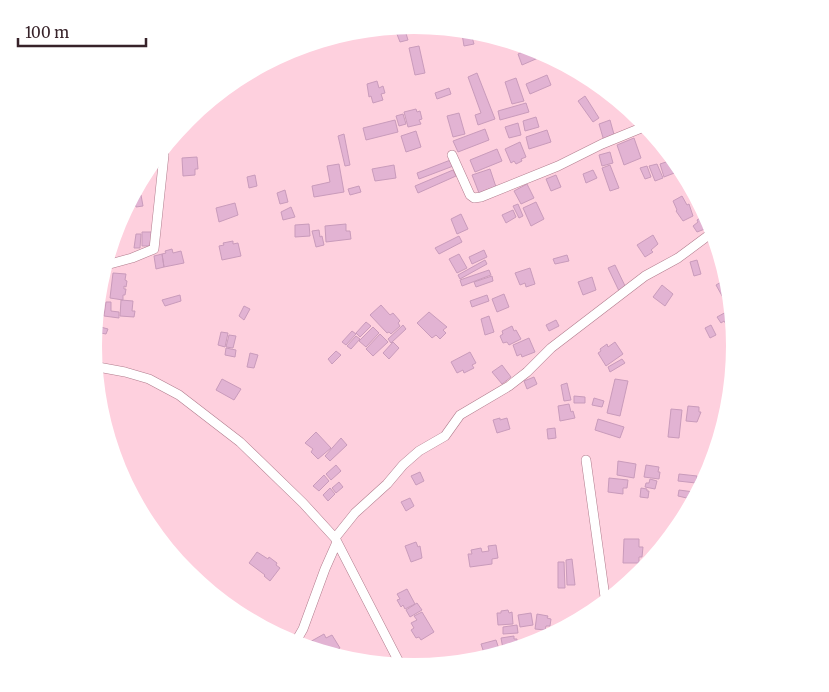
<svg xmlns="http://www.w3.org/2000/svg" width="829" height="692" font-family="Merriweather,serif">
	<style>
		.building { fill: #e2b3d3; stroke: #c99bbb }
		.lines { fill: none; stroke-linecap: round; stroke-linejoin: round }
		.minor-casing { stroke: #b17c8d; stroke-width: 10 }
		.minor { stroke: #fff; stroke-width: 9 }
	</style>
	<rect width="100%" height="100%" fill="#fed0de"/>
	<!-- building -->
	<path class="building" d="M 404,27 L 408,40 L 400,42 L 395,29 Z
		M 462,34 L 472,37 L 474,44 L 464,46 Z
		M 419,46 L 425,73 L 415,75 L 409,48 Z
		M 531,48 L 538,50 L 545,55 L 522,65 L 518,54 Z
		M 477,73 L 495,119 L 478,125 L 475,115 L 481,113 L 468,77 Z
		M 547,75 L 551,85 L 530,94 L 526,84 Z
		M 516,78 L 524,101 L 512,104 L 505,82 Z
		M 377,81 L 379,88 L 383,86 L 385,93 L 381,94 L 383,100 L 373,103 L 371,96 L 369,97 L 367,84 Z
		M 449,88 L 451,94 L 437,99 L 435,93 Z
		M 585,96 L 599,118 L 593,122 L 578,101 Z
		M 526,103 L 529,112 L 500,120 L 498,111 Z
		M 416,109 L 417,112 L 420,111 L 422,119 L 419,120 L 421,124 L 408,127 L 404,112 Z
		M 459,113 L 465,134 L 453,137 L 447,116 Z
		M 403,114 L 406,124 L 399,126 L 396,116 Z
		M 536,117 L 539,127 L 525,131 L 523,121 Z
		M 395,120 L 398,132 L 366,140 L 363,128 Z
		M 610,120 L 615,138 L 604,141 L 599,124 Z
		M 518,123 L 521,135 L 509,138 L 505,127 Z
		M 485,129 L 489,140 L 458,152 L 453,141 Z
		M 547,130 L 551,142 L 529,149 L 526,137 Z
		M 416,131 L 421,147 L 406,152 L 401,136 Z
		M 344,134 L 350,165 L 345,166 L 338,136 Z
		M 634,138 L 641,158 L 624,165 L 617,145 Z
		M 520,142 L 526,157 L 521,159 L 522,161 L 516,164 L 514,161 L 511,163 L 505,149 Z
		M 497,149 L 502,161 L 475,172 L 470,160 Z
		M 610,152 L 613,163 L 602,166 L 599,155 Z
		M 197,157 L 198,169 L 195,169 L 195,175 L 183,176 L 182,158 Z
		M 453,159 L 456,165 L 419,179 L 417,173 Z
		M 669,161 L 677,172 L 664,177 L 660,164 Z
		M 339,164 L 344,192 L 314,197 L 312,186 L 330,182 L 327,166 Z
		M 657,164 L 663,178 L 655,181 L 649,166 Z
		M 394,165 L 396,178 L 375,181 L 372,169 Z
		M 610,165 L 619,188 L 610,191 L 602,168 Z
		M 647,166 L 651,177 L 645,179 L 640,168 Z
		M 490,169 L 496,187 L 479,193 L 472,175 Z
		M 453,170 L 456,176 L 418,193 L 415,186 Z
		M 593,170 L 597,178 L 586,183 L 583,174 Z
		M 255,175 L 257,186 L 249,188 L 247,177 Z
		M 556,175 L 561,187 L 551,191 L 546,179 Z
		M 527,184 L 534,198 L 521,204 L 514,191 Z
		M 359,186 L 361,192 L 350,195 L 348,189 Z
		M 285,190 L 288,202 L 280,204 L 277,193 Z
		M 141,195 L 143,206 L 136,207 L 135,202 L 132,202 L 136,196 Z
		M 682,196 L 687,205 L 689,204 L 693,216 L 683,221 L 676,211 L 677,210 L 673,201 Z
		M 536,202 L 544,219 L 531,226 L 523,208 Z
		M 235,203 L 238,215 L 219,222 L 216,208 Z
		M 518,204 L 523,216 L 519,218 L 513,206 Z
		M 291,207 L 295,217 L 283,220 L 281,212 Z
		M 513,210 L 516,217 L 506,223 L 502,215 Z
		M 461,214 L 468,229 L 457,234 L 451,219 Z
		M 707,216 L 710,222 L 704,227 L 705,229 L 697,232 L 693,226 L 698,222 L 697,220 L 700,218 L 701,220 Z
		M 309,224 L 310,236 L 295,237 L 295,225 Z
		M 346,224 L 346,231 L 350,231 L 351,239 L 326,242 L 325,226 Z
		M 319,230 L 320,237 L 322,236 L 324,245 L 316,247 L 312,231 Z
		M 142,232 L 152,232 L 151,246 L 142,246 Z
		M 136,234 L 141,234 L 140,248 L 134,248 Z
		M 653,235 L 658,244 L 651,250 L 653,252 L 645,257 L 637,245 Z
		M 459,236 L 462,242 L 439,254 L 435,248 Z
		M 233,241 L 233,244 L 238,243 L 241,256 L 222,260 L 219,246 L 224,245 L 223,243 Z
		M 172,249 L 173,253 L 181,251 L 184,263 L 164,267 L 162,254 L 166,253 L 165,251 Z
		M 484,250 L 487,257 L 472,264 L 469,257 Z
		M 162,254 L 164,267 L 156,269 L 154,256 Z
		M 459,254 L 467,268 L 457,273 L 449,259 Z
		M 567,255 L 569,261 L 555,264 L 553,259 Z
		M 485,260 L 487,264 L 460,279 L 458,275 Z
		M 697,260 L 701,274 L 694,276 L 690,262 Z
		M 615,265 L 626,288 L 619,291 L 608,268 Z
		M 530,268 L 535,284 L 526,287 L 525,283 L 520,285 L 515,273 Z
		M 489,270 L 491,275 L 462,286 L 460,280 Z
		M 113,273 L 126,274 L 125,280 L 127,281 L 126,287 L 124,286 L 124,289 L 126,289 L 125,295 L 123,295 L 123,300 L 110,298 Z
		M 492,276 L 493,281 L 476,287 L 474,282 Z
		M 592,277 L 596,290 L 583,295 L 578,282 Z
		M 723,281 L 727,302 L 726,303 L 716,285 Z
		M 662,285 L 673,294 L 665,306 L 653,297 Z
		M 504,294 L 509,307 L 497,312 L 492,299 Z
		M 180,295 L 181,301 L 165,306 L 162,300 Z
		M 487,295 L 489,301 L 472,307 L 470,301 Z
		M 121,300 L 133,301 L 132,311 L 135,311 L 134,317 L 120,316 Z
		M 106,302 L 111,302 L 111,311 L 119,312 L 119,318 L 104,316 Z
		M 381,305 L 390,315 L 393,313 L 400,321 L 398,323 L 400,326 L 391,334 L 389,332 L 387,333 L 370,315 Z
		M 244,306 L 250,309 L 244,320 L 239,316 Z
		M 728,311 L 732,328 L 730,330 L 724,321 L 721,323 L 717,317 Z
		M 429,312 L 447,327 L 443,330 L 446,333 L 440,339 L 436,335 L 432,338 L 417,323 Z
		M 489,316 L 494,332 L 485,335 L 481,319 Z
		M 556,320 L 559,326 L 549,331 L 546,325 Z
		M 366,322 L 371,326 L 360,337 L 356,333 Z
		M 403,325 L 406,329 L 391,343 L 388,339 Z
		M 711,325 L 716,335 L 710,338 L 705,328 Z
		M 97,326 L 108,329 L 106,334 L 96,332 Z
		M 512,326 L 514,331 L 516,330 L 521,339 L 509,345 L 507,342 L 503,343 L 500,336 L 503,334 L 502,331 Z
		M 373,327 L 379,333 L 366,347 L 359,341 Z
		M 352,331 L 356,334 L 346,345 L 342,342 Z
		M 221,332 L 228,333 L 225,347 L 218,345 Z
		M 380,334 L 388,342 L 373,356 L 366,349 Z
		M 229,335 L 236,336 L 233,348 L 226,347 Z
		M 356,336 L 360,339 L 351,349 L 347,346 Z
		M 529,338 L 535,352 L 522,357 L 521,354 L 517,356 L 513,345 Z
		M 393,342 L 399,348 L 389,359 L 383,353 Z
		M 615,342 L 623,354 L 606,366 L 598,353 L 601,351 L 600,349 L 607,344 L 608,347 Z
		M 226,348 L 236,350 L 235,357 L 225,355 Z
		M 336,351 L 341,355 L 332,364 L 328,359 Z
		M 470,352 L 476,363 L 472,365 L 474,368 L 464,373 L 463,370 L 457,373 L 451,362 Z
		M 250,353 L 258,355 L 254,368 L 247,367 Z
		M 622,359 L 625,363 L 610,372 L 608,367 Z
		M 502,365 L 511,377 L 502,384 L 492,372 Z
		M 534,377 L 537,384 L 527,389 L 524,381 Z
		M 222,379 L 241,389 L 234,400 L 216,390 Z
		M 615,379 L 628,381 L 620,416 L 607,413 Z
		M 567,383 L 571,400 L 564,401 L 561,385 Z
		M 574,396 L 585,397 L 585,403 L 574,403 Z
		M 594,398 L 604,401 L 602,407 L 592,405 Z
		M 569,404 L 571,412 L 573,411 L 575,418 L 560,421 L 558,406 Z
		M 688,406 L 699,407 L 699,412 L 701,412 L 697,422 L 686,421 Z
		M 671,409 L 682,410 L 679,438 L 668,437 Z
		M 500,418 L 500,420 L 507,418 L 510,429 L 497,433 L 493,420 Z
		M 598,419 L 624,427 L 620,438 L 595,430 Z
		M 555,428 L 556,438 L 548,439 L 547,429 Z
		M 316,432 L 331,448 L 318,459 L 311,452 L 313,449 L 305,443 Z
		M 341,438 L 347,445 L 330,461 L 325,456 Z
		M 618,461 L 636,464 L 634,478 L 617,475 Z
		M 336,465 L 341,471 L 331,480 L 326,474 Z
		M 646,465 L 659,467 L 658,472 L 660,472 L 659,479 L 644,477 Z
		M 420,472 L 424,481 L 416,485 L 411,476 Z
		M 679,474 L 697,476 L 696,483 L 678,481 Z
		M 324,475 L 329,481 L 319,491 L 313,486 Z
		M 609,478 L 628,480 L 627,488 L 623,488 L 623,494 L 608,492 Z
		M 650,479 L 657,481 L 655,489 L 645,487 L 646,483 L 649,483 Z
		M 339,482 L 343,487 L 336,493 L 332,488 Z
		M 330,488 L 335,494 L 328,501 L 323,495 Z
		M 641,488 L 647,489 L 647,491 L 649,491 L 648,498 L 640,497 Z
		M 679,490 L 694,492 L 693,496 L 691,499 L 678,496 Z
		M 410,498 L 414,506 L 406,511 L 401,502 Z
		M 624,539 L 639,539 L 639,547 L 643,547 L 642,557 L 639,557 L 639,563 L 623,563 Z
		M 416,542 L 418,547 L 420,546 L 422,558 L 411,562 L 405,546 Z
		M 496,545 L 498,558 L 492,559 L 492,564 L 470,567 L 468,554 L 472,554 L 471,550 L 481,548 L 482,552 L 489,551 L 488,546 Z
		M 257,552 L 268,559 L 269,557 L 277,563 L 276,565 L 280,568 L 270,581 L 264,576 L 265,575 L 249,563 Z
		M 572,559 L 575,585 L 567,585 L 566,560 Z
		M 558,562 L 564,562 L 565,588 L 558,588 Z
		M 407,589 L 415,604 L 405,609 L 403,605 L 401,607 L 397,600 L 400,599 L 397,594 Z
		M 417,603 L 422,610 L 410,617 L 406,610 Z
		M 508,610 L 509,613 L 512,612 L 513,624 L 498,625 L 497,613 L 501,613 L 501,611 Z
		M 422,612 L 434,632 L 421,640 L 419,637 L 416,638 L 411,630 L 414,628 L 411,623 L 417,620 L 414,616 Z
		M 531,613 L 533,625 L 520,627 L 518,615 Z
		M 537,614 L 548,616 L 547,618 L 551,619 L 550,626 L 546,626 L 545,630 L 535,629 Z
		M 517,625 L 518,633 L 503,634 L 503,627 Z
		M 324,634 L 326,638 L 332,635 L 340,648 L 334,651 L 310,646 L 308,643 Z
		M 514,636 L 514,639 L 517,639 L 517,647 L 503,649 L 501,638 Z
		M 496,640 L 499,649 L 484,653 L 481,644 Z"/>
	<g class="lines">
		<!-- minor casing -->
		<g class="minor-casing">
			<path id="minor" d="M 452,155 L 470,195 L 474,198 L 481,197 L 558,166 L 602,144 L 646,126
				M 110,264 L 132,258 L 154,249 L 164,155
				M 98,367 L 125,372 L 149,379 L 179,395 L 240,442 L 303,503 L 335,538 L 400,664
				M 586,460 L 605,597
				M 335,538 L 355,513 L 387,484 L 403,465 L 419,451 L 445,436 L 460,415 L 509,386 L 527,372 L 551,348 L 645,276 L 678,258 L 713,232
				M 295,643 L 303,629 L 325,569 L 337,542"/>
		</g>
		<!-- minor -->
		<use href="#minor" class="minor"/>
	</g>
	<!-- crop -->
	<path d="M0 0H829V692H0ZM102 346a312 312 0 1 1 624 0a312 312 0 1 1-624 0Z" fill="#fff" fill-rule="evenodd"/>
	<!-- scale -->
	<path d="M18 38v8h128v-8" fill="none" stroke="#372229" stroke-width="2.5"/>
	<text x="25" y="38" font-size="15" fill="#372229" stroke="#ffffff" stroke-width="4" paint-order="stroke">100 m</text>
</svg>
